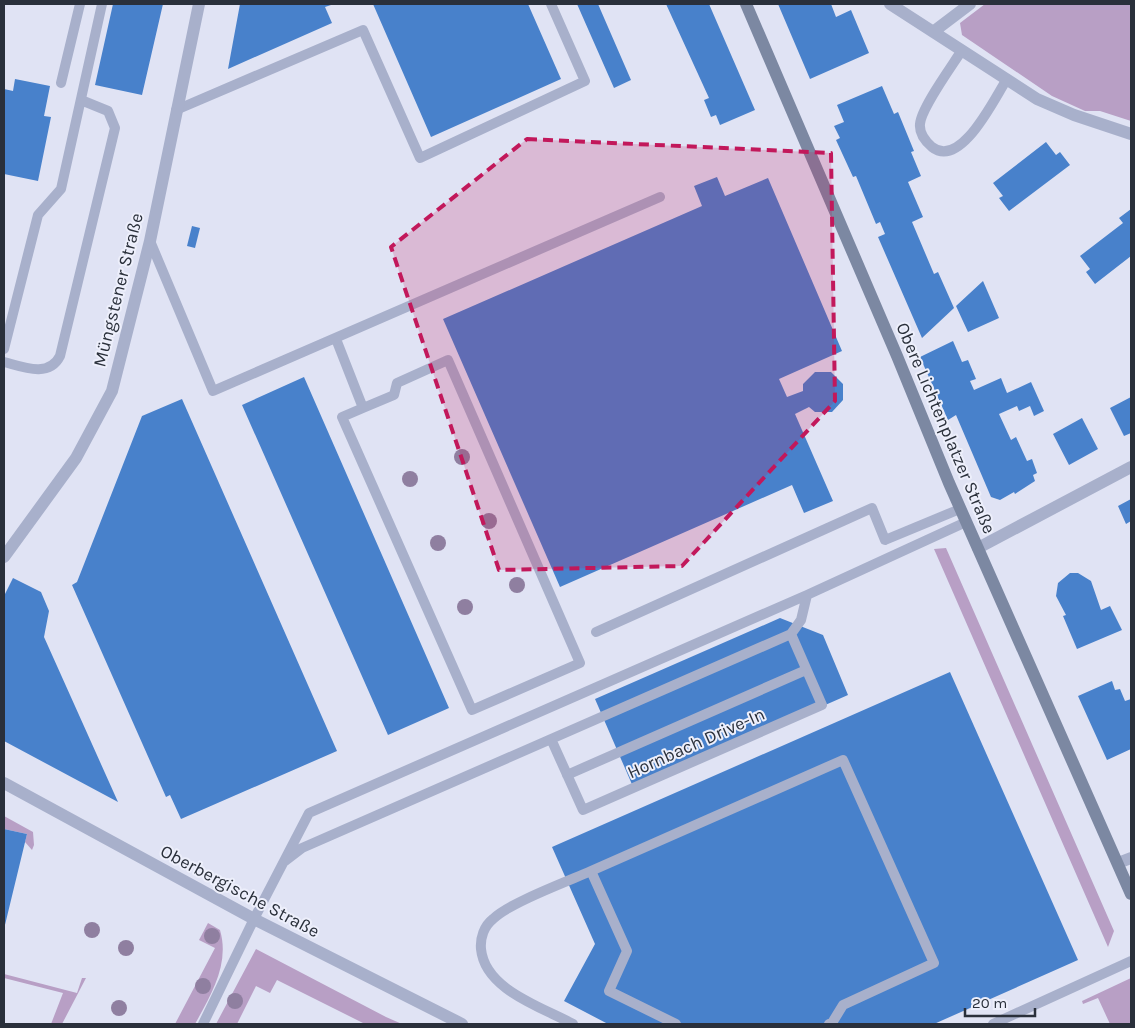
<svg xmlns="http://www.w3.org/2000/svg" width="1135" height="1028" font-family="Karla,sans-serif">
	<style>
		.green { fill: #b89fc5 }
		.building { fill: #4881cb }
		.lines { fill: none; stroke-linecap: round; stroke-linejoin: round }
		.service { stroke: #a8b0cb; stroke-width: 10 }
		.minor { stroke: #a8b0cb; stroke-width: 12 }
		.tertiary { stroke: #a8b0cb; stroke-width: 12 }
		.secondary { stroke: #7c88a2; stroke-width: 12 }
		.tree { fill: #8f7fa0 }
		.marked { fill: #c2185b; fill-opacity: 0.2; stroke: #c2185b; stroke-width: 4; stroke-dasharray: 10 6; stroke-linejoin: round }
		.labels { text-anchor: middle; stroke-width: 4; stroke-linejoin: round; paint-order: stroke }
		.street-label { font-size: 18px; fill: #2a303b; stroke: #edeffb }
	</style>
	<rect width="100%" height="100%" fill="#e0e3f4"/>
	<!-- green -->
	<path class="green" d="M 985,4 L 1131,4 L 1131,121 L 1100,111 L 1085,111 L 1052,96 L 962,35 L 960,23 Z
		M 946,548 L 1114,931 L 1108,947 L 934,549 Z
		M 4,816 L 33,832 L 34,845 L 32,850 L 25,842 L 27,834 L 4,829 Z
		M 208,923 L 220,930 C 230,964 211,995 195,1024 L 175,1024 L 215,948 L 199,940 Z
		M 256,949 L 386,1017 L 402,1024 L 365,1024 L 277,980 L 270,993 L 256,986 L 237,1024 L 216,1024 Z
		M 4,974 L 77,993 L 82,978 L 86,978 L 62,1024 L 51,1024 L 63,993 L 4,978 Z
		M 1131,978 L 1131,1024 L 1110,1024 L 1098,998 L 1083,1004 L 1082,1001 Z"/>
	<!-- building -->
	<path class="building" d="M 113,4 L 163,4 L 142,95 L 95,85 Z
		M 240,4 L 334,4 L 325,7 L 332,23 L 228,69 Z
		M 373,4 L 528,4 L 561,79 L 431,137 Z
		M 577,4 L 598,4 L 631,80 L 614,88 Z
		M 666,4 L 709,4 L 755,110 L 720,125 L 716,115 L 711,117 L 704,100 L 709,98 Z
		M 778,4 L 831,4 L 836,17 L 851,10 L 869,53 L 810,79 Z
		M 15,79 L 50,86 L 44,116 L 51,117 L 38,181 L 4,174 L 4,89 L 13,91 Z
		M 882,86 L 894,114 L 898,112 L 914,151 L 911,152 L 921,176 L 908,182 L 923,217 L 912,222 L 934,274 L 938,272 L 954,308 L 922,338 L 878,237 L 885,234 L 880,222 L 876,224 L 856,176 L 853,177 L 836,140 L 840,138 L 834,126 L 844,122 L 837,105 Z
		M 1046,142 L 1056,155 L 1060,152 L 1070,165 L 1009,211 L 999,198 L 1003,196 L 993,183 Z
		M 717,177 L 725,196 L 768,178 L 842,351 L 779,379 L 787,397 L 803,391 L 803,384 L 815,372 L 831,372 L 843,384 L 843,400 L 832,412 L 815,412 L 809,407 L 795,414 L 833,501 L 804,513 L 792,485 L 560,587 L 443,319 L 702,206 L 694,186 Z
		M 1131,209 L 1131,256 L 1095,284 L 1086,272 L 1090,269 L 1080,256 L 1123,223 L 1119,218 Z
		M 192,226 L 200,228 L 195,248 L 187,246 Z
		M 983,281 L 999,318 L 968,332 L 956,306 Z
		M 953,341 L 962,362 L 968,360 L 976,379 L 970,381 L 974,390 L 1001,378 L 1007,393 L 1031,382 L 1044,411 L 1034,416 L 1030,406 L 1019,411 L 1017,406 L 999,414 L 1011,440 L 1016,437 L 1027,461 L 1032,459 L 1037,473 L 1033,475 L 1035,481 L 1015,494 L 1014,492 L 1000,500 L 991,497 L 956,415 L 948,420 L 920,357 Z
		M 304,377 L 449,708 L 388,735 L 242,405 Z
		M 1131,397 L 1131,433 L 1124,436 L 1110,408 Z
		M 182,399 L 337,751 L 181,819 L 170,795 L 166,797 L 72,585 L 77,582 L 142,416 Z
		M 1082,418 L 1098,449 L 1069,465 L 1053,434 Z
		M 1131,499 L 1131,521 L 1126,524 L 1118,506 Z
		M 1070,573 L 1078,573 L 1091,581 L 1101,610 L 1110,606 L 1122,630 L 1077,649 L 1063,616 L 1066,615 L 1056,596 L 1058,583 Z
		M 13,578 L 41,592 L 49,611 L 44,637 L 118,802 L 4,741 L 4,596 Z
		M 780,618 L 823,635 L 848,695 L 634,789 L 595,699 Z
		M 950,672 L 1078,960 L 934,1024 L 608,1024 L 564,1001 L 595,944 L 552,847 Z
		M 1112,681 L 1115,690 L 1120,689 L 1125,701 L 1131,699 L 1131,749 L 1107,760 L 1078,696 Z
		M 4,829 L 27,834 L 4,929 Z"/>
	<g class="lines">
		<!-- service -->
		<path class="service" d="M 962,50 C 952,66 921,108 920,124 C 919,134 925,141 932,147 C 961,170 995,97 1007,79
			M 61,83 L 80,4
			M 176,110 L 363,30 L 420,158 L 585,81 L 551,4
			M 150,241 L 213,391 L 660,197
			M 336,339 L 363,408 L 342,417 L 472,710 L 580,663 L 448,360 L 397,383 L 394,395 L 363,408
			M 4,349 L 38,215 L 61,189 L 102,4
			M 4,362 C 23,367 49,378 60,356 L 115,128 L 108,111 L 81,100
			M 596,632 L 872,508 L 885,540 L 960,509
			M 791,634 L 801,620 L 807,595
			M 567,775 L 806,670
			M 285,861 L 302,848 L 791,634 L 822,705 L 583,810 L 551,739
			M 591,871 L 627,951 L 609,991 L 676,1024
			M 203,1024 L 254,919 L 309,813 L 807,595 L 966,522
			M 573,1024 C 542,1007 485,990 481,949 C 480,938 484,926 493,919 C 509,903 568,881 591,871 C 675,834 759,797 843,760 L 934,963 L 843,1005 L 832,1023 L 829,1024
			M 993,1024 L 1131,961"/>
		<!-- minor -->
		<path class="minor" d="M 890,4 L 1037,99 L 1074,115 L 1131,134
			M 933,32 L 970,4
			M 978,548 L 1131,467
			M 4,557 L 76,458 L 112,391 L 150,241 L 199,4
			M 1118,863 L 1131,858"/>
		<!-- tertiary -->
		<path class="tertiary" d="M 4,783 L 254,919 L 462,1024"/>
		<!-- secondary -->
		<path class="secondary" d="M 746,4 L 897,356 L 949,483 L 1131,894"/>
	</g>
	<!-- trees -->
	<g class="tree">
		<circle cx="462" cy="457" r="8"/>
		<circle cx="410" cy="479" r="8"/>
		<circle cx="489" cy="521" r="8"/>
		<circle cx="438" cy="543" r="8"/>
		<circle cx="517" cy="585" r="8"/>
		<circle cx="465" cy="607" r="8"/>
		<circle cx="92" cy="930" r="8"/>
		<circle cx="212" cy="936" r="8"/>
		<circle cx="126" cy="948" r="8"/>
		<circle cx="203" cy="986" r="8"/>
		<circle cx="235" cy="1001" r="8"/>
		<circle cx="119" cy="1008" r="8"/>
	</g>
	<!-- marked area -->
	<path class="marked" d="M 527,139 L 831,153 L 835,401 L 682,566 L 499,570 L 391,247 Z"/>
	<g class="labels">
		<!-- street labels -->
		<g class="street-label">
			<text transform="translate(118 290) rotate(-76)" y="6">Müngstener Straße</text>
			<text transform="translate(946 428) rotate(67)" y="6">Obere Lichtenplatzer Straße</text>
			<text transform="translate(696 743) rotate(-24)" y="6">Hornbach Drive-In</text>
			<text transform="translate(240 891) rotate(28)" y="6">Oberbergische Straße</text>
		</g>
	</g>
	<!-- border -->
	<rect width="1135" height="1028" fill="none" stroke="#2a303b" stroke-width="10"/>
	<!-- scale -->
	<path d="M965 1008v8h70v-8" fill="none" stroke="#2a303b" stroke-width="2.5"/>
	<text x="972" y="1008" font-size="15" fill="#2a303b" stroke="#edeffb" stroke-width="4" paint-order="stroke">20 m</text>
</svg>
